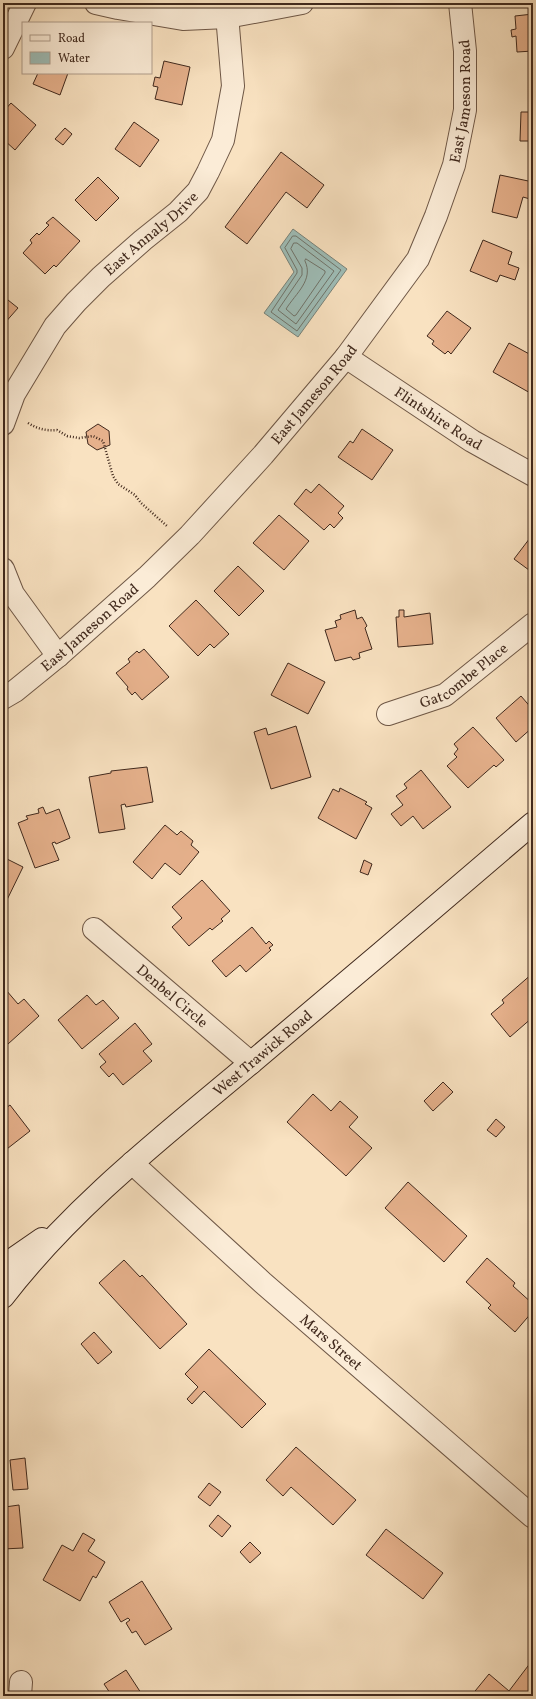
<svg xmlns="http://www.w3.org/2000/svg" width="536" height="1699" font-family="Vollkorn,serif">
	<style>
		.water { fill: #9ebdb7; stroke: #788279 }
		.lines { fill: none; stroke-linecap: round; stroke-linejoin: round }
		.shore { stroke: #6f736a; stroke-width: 1 }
		.building { fill: #e6b18c; stroke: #40291d }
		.street-casing { stroke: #6e5746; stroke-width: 24 }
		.secondary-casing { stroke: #40291d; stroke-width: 24 }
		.path { stroke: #40291d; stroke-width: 2.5; stroke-dasharray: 1 2; stroke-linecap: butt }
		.street { stroke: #fbecd7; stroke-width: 22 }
		.secondary { stroke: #fbecd7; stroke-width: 22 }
		.labels { text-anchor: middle; stroke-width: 4; stroke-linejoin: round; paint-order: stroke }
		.street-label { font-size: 15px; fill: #40291d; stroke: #fbecd7 }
	</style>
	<rect width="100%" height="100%" fill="#f9e2c1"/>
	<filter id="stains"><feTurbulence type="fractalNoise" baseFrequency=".005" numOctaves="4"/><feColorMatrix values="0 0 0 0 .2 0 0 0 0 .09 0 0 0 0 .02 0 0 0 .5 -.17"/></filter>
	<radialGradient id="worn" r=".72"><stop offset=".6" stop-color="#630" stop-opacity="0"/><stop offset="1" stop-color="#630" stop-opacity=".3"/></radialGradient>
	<!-- water -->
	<path class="water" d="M 293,229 L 347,269 L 298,337 L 264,313 L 294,272 L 280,247 Z"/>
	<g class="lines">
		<!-- shore -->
		<path class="shore" d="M 293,236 L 296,236 L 341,270 L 297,331 L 271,312 L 297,273 L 297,270 L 285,248 Z
			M 294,243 L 297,243 L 334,271 L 296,324 L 278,310 L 302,275 L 302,268 L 291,249 Z
			M 306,259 L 325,271 L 325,273 L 296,315 L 294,316 L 286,309 C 296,293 314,280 305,261 Z"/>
	</g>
	<!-- building -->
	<path class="building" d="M 533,14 L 533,51 L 517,52 L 516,36 L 512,37 L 511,30 L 516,29 L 515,16 Z
		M 164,61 L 190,67 L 182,105 L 155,99 L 158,87 L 153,86 L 155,77 L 160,78 Z
		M 38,73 L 68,73 L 60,95 L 33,84 Z
		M 11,103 L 36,125 L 15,150 L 3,139 L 3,112 Z
		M 521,112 L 533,112 L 533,141 L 520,141 Z
		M 134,122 L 159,140 L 140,167 L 115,149 Z
		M 65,128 L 72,134 L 63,145 L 55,139 Z
		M 281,152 L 324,185 L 307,208 L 286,192 L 247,244 L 225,227 Z
		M 500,175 L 533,182 L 530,199 L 523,197 L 517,218 L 492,212 Z
		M 98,177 L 119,198 L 96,221 L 75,200 Z
		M 53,217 L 80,241 L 56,267 L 54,265 L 45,274 L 23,253 L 32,243 L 30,240 L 37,233 L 39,235 L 49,225 L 46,223 Z
		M 483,240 L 512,252 L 508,264 L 519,268 L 515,280 L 500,275 L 497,282 L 470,271 Z
		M 3,296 L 18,308 L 3,325 Z
		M 447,311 L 471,328 L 451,354 L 448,351 L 445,354 L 432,344 L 434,341 L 427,336 Z
		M 509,343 L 533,356 L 532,394 L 493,372 Z
		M 98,424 L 109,431 L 110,445 L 97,450 L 88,444 L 86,432 Z
		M 362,429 L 393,450 L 372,480 L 338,457 L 350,441 L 353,443 Z
		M 319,484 L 344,506 L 338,513 L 343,518 L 334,528 L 330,524 L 324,530 L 294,504 L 306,489 L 311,493 Z
		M 279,515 L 309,541 L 284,570 L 253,543 Z
		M 533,534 L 533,573 L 514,559 Z
		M 238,566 L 264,591 L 239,616 L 214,591 Z
		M 196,600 L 229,634 L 214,648 L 210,644 L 198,656 L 169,626 Z
		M 355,610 L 357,619 L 362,617 L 365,622 L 367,626 L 365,628 L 372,649 L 359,653 L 360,658 L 353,660 L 351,657 L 335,661 L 325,630 L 337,627 L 335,621 L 341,619 L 340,615 Z
		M 399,610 L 404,610 L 404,617 L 430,613 L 433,644 L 398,647 L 396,617 L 399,617 Z
		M 144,649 L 169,677 L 142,700 L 135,692 L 132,695 L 127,689 L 128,687 L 116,673 L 130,662 L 128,659 L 137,651 L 139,653 Z
		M 288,663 L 325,682 L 308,714 L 271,695 Z
		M 521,696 L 533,710 L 533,727 L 516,742 L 496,718 Z
		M 296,726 L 311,777 L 271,789 L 254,732 L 266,728 L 268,735 Z
		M 473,727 L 504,760 L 496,767 L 494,765 L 468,788 L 447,766 L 457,757 L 454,754 L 458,749 L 454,744 Z
		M 147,767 L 153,802 L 126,807 L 125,804 L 121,805 L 125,829 L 99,833 L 89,777 L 111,773 L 111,771 Z
		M 421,770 L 451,807 L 423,829 L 413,816 L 401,826 L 391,814 L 403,805 L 396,796 L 407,788 L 404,784 Z
		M 340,788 L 367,802 L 365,804 L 372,808 L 356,839 L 318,818 L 333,789 L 339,792 Z
		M 43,807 L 46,814 L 59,809 L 70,838 L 56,844 L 55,842 L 52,843 L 59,860 L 35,868 L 18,823 L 28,819 L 26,816 L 39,813 L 38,809 Z
		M 165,825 L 177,835 L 181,831 L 193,841 L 191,845 L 199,852 L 180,875 L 165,863 L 152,879 L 133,862 Z
		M 3,857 L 23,867 L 3,908 Z
		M 364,860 L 372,864 L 368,875 L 360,872 Z
		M 202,880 L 230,911 L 221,919 L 223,921 L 212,930 L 210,928 L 189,946 L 172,927 L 182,918 L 172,907 Z
		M 252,927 L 266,944 L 269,941 L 273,945 L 269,948 L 271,950 L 246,972 L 240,965 L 226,977 L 212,961 Z
		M 533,973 L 533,1017 L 510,1037 L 491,1014 L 504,1003 L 502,1000 Z
		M 6,990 L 18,1004 L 24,999 L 39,1016 L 8,1044 L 3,1038 L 3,992 Z
		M 87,995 L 96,1005 L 103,1000 L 119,1018 L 82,1049 L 58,1020 Z
		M 135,1023 L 152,1044 L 143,1051 L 152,1061 L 123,1085 L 113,1073 L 109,1077 L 100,1067 L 106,1062 L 99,1054 Z
		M 443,1082 L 453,1092 L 433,1111 L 424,1101 Z
		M 313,1094 L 331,1111 L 340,1101 L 358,1117 L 349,1127 L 372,1148 L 346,1176 L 287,1122 Z
		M 10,1105 L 30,1131 L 3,1152 L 3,1110 Z
		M 496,1119 L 505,1127 L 496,1137 L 487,1130 Z
		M 408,1182 L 467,1236 L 444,1262 L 385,1208 Z
		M 487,1258 L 515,1283 L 513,1286 L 533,1304 L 533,1311 L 515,1332 L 488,1308 L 491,1305 L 466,1282 Z
		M 124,1260 L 140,1277 L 142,1275 L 187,1324 L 160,1349 L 99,1283 Z
		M 94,1332 L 112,1352 L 98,1364 L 81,1344 Z
		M 209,1349 L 266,1404 L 242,1428 L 204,1391 L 192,1404 L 187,1399 L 198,1387 L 185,1374 Z
		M 296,1447 L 356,1500 L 333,1525 L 291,1487 L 283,1496 L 266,1480 Z
		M 25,1458 L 28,1489 L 13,1490 L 10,1460 Z
		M 209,1483 L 221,1492 L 210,1506 L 198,1497 Z
		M 3,1505 L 5,1505 L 5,1507 L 19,1505 L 23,1548 L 3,1549 Z
		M 218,1515 L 231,1526 L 222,1537 L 209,1526 Z
		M 386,1529 L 443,1573 L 423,1599 L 366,1555 Z
		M 83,1533 L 95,1540 L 88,1551 L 105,1562 L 96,1578 L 93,1576 L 80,1601 L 43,1580 L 62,1545 L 73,1551 Z
		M 250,1542 L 261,1553 L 250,1563 L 240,1552 Z
		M 142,1581 L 172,1629 L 145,1645 L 136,1631 L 132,1633 L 126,1623 L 130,1620 L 128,1618 L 121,1622 L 109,1602 Z
		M 531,1662 L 533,1663 L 533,1696 L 514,1696 L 512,1694 L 510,1696 L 471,1696 L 489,1674 L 509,1691 Z
		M 126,1670 L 143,1696 L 112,1696 L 104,1684 Z"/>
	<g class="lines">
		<!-- street casing -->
		<g class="street-casing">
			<g id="street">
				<path d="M 96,3 L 118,8 L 183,19 L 227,17 L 302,3"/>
				<path d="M 3,48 L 25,3"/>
				<path id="s1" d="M 346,357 L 472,441 L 533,475"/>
				<path id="s2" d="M 3,424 L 14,394 L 55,326 L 76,302 L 101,277 L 143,240 L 178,212 L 198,191 L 208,172 L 223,140 L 233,86 L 226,3"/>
				<path d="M 3,569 L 13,594 L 58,656"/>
				<path id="s3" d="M 3,698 L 15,691 L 58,656 L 147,577 L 190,535 L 263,455 L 346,357 L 418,259 L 436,216 L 454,165 L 465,110 L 465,51 L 460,3"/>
				<path id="s4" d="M 388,714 L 445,695 L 533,624"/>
				<path id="s5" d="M 94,929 L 251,1063"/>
				<path id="s6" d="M 132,1163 L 263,1283 L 533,1517"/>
				<path d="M 20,1696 L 21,1682"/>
			</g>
		</g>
		<!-- secondary casing -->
		<g class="secondary-casing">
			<g id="secondary">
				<path d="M 3,1266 L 42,1239"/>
				<path id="s7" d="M 3,1297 C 73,1206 165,1135 252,1062 C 346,983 440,903 533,823"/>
			</g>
		</g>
		<!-- path -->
		<path class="path" d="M 28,423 C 38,429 46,431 57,430 L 67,436 L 79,438 L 93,436 L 103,441 L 113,476 L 118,484 L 135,495 L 141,503 L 167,526"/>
		<!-- street -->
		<use href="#street" class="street"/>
		<!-- secondary -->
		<use href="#secondary" class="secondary"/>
	</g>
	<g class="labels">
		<!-- street labels -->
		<g class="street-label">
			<text dy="5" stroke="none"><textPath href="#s3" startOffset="772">East Jameson Road</textPath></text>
			<text dy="5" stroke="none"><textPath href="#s2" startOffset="245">East Annaly Drive</textPath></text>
			<text dy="5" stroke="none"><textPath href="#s3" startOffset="436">East Jameson Road</textPath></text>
			<text dy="5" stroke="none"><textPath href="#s1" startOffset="111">Flintshire Road</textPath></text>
			<text dy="5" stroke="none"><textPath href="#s3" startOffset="112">East Jameson Road</textPath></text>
			<text dy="5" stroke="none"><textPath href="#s4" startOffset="86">Gatcombe Place</textPath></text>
			<text dy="5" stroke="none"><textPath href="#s5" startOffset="103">Denbel Circle</textPath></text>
			<text dy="5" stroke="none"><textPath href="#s7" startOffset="357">West Trawick Road</textPath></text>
			<text dy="5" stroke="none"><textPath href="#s6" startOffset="268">Mars Street</textPath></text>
		</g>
	</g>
	<!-- margin -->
	<rect width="536" height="1699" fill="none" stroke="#f9e2c1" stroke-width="16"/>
	<rect x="4" y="4" width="528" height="1691" fill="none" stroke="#40291d" stroke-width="2"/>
	<rect x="8" y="8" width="520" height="1683" fill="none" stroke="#40291d"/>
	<!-- legend -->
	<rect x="22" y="22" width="130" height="52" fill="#fbecd7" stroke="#b09e8d"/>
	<rect x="30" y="35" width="20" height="6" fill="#fbecd7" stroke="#b09e8d"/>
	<text x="58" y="42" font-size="12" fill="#40291d">Road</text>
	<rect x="30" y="52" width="20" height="12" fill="#9ebdb7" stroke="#b09e8d"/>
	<text x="58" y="62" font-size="12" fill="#40291d">Water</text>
	<rect width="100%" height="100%" filter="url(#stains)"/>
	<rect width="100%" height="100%" fill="url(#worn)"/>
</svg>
